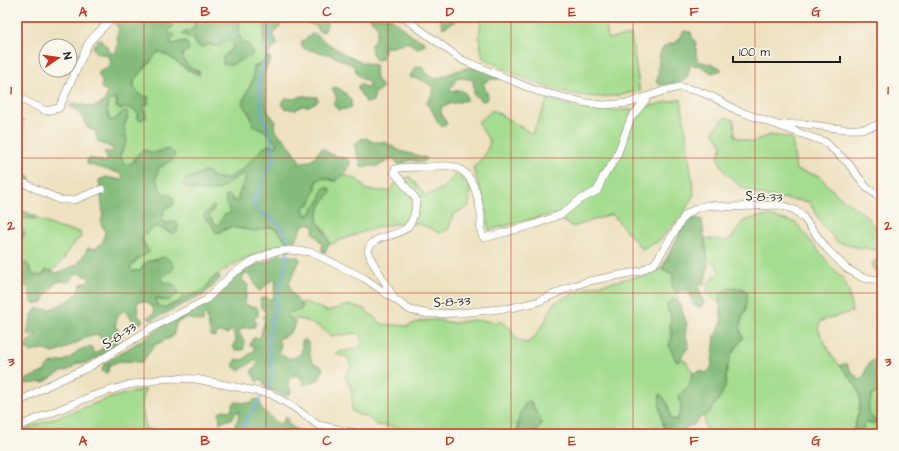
<svg xmlns="http://www.w3.org/2000/svg" width="899" height="451" font-family="'Architects Daughter','Noto Sans Armenian',sans-serif">
	<style>
		.green { fill: #a4dd8f; stroke: #607c56 }
		.forest { fill: #83bc7a; stroke: #506c4b }
		.lines { fill: none; stroke-linecap: round; stroke-linejoin: round }
		.stream { stroke: #72a9e1; stroke-width: 2 }
		.minor-casing { stroke: #847e6e; stroke-width: 8 }
		.minor { stroke: #fff; stroke-width: 7 }
		.grid { fill: none; stroke: #c8321e; stroke-width: 1; stroke-opacity: 0.55 }
		.labels { text-anchor: middle; stroke-width: 3.5; stroke-linejoin: round; paint-order: stroke }
		.street-label { font-size: 13px; fill: #1c1c1c; stroke: #fbf7ec }
		.neatline { fill: none; stroke: #c8321e; stroke-width: 1.5 }
		.grid-label { font-size: 13px; text-anchor: middle; font-weight: bold; fill: #c8321e }
	</style>
	<rect width="100%" height="100%" fill="#fbf7ec"/>
	<filter id="ink" filterUnits="userSpaceOnUse"><feTurbulence type="fractalNoise" baseFrequency=".025" numOctaves="2"/><feDisplacementMap in="SourceGraphic" scale="8" xChannelSelector="R" yChannelSelector="G"/><feConvolveMatrix kernelMatrix="1 2 1 2 8 2 1 2 1" color-interpolation-filters="sRGB"/></filter>
	<filter id="wash" filterUnits="userSpaceOnUse"><feTurbulence type="fractalNoise" baseFrequency=".012" numOctaves="4" result="noise"/><feDisplacementMap in="SourceGraphic" scale="16" xChannelSelector="R" yChannelSelector="G"/><feGaussianBlur stdDeviation="0.9" result="paint"/><feColorMatrix in="noise" values="0 0 0 0 0 0 0 0 0 0 0 0 0 0 0 0 0 1.4 0 .05"/><feComposite in="paint" operator="in"/></filter>
	<g filter="url(#wash)">
		<rect width="100%" height="100%" fill="#ede1c0"/>
		<!-- green -->
		<path class="green" d="M 168,17 L 193,17 L 195,28 L 192,30 L 185,32 L 186,36 L 193,38 L 196,44 L 203,47 L 210,44 L 213,46 L 222,44 L 228,39 L 234,46 L 223,57 L 249,45 C 238,40 234,25 244,17 L 266,17 L 264,50 L 269,52 L 268,57 L 260,64 L 254,67 L 253,79 L 242,103 L 257,128 L 264,130 L 277,143 L 277,147 L 260,151 L 242,170 L 226,179 L 219,179 L 203,172 L 185,180 L 186,188 C 196,189 214,193 223,187 C 231,182 235,176 245,174 L 246,177 L 240,191 L 237,202 L 234,201 L 229,195 L 226,203 L 231,213 L 224,215 L 219,225 L 216,225 L 209,216 L 214,210 L 205,219 C 212,222 213,229 220,233 L 230,227 L 256,231 L 267,227 L 274,228 L 289,244 L 281,245 L 241,260 L 215,276 L 203,291 L 163,308 L 159,307 L 155,301 L 156,298 L 163,301 L 170,283 L 163,282 L 161,278 L 168,273 L 174,265 L 168,259 L 160,258 L 144,265 L 140,271 L 133,271 L 130,268 L 140,257 L 146,246 L 142,238 L 150,230 L 157,226 L 171,233 L 171,222 L 164,223 L 162,219 L 169,194 L 161,193 L 156,178 L 159,168 L 169,162 L 165,149 L 154,153 L 147,151 L 136,157 L 132,163 L 125,165 L 120,155 L 127,141 L 124,126 L 128,116 L 121,113 L 114,120 L 110,121 L 107,110 L 108,102 L 115,98 L 117,108 L 130,108 L 139,114 L 139,120 L 142,119 L 142,108 L 144,105 L 142,96 L 134,88 L 134,80 L 150,63 L 156,53 L 160,52 C 174,58 184,71 200,75 L 199,71 L 189,67 L 182,58 L 184,41 L 173,44 L 170,42 L 168,31 L 170,28 L 168,24 L 164,23 L 165,19 Z
			M 481,17 L 518,17 L 533,22 L 554,17 L 605,17 L 608,39 L 631,35 L 640,91 C 627,93 613,97 600,97 C 559,96 519,77 483,58 L 479,38 Z
			M 548,99 L 585,110 L 632,110 L 681,99 L 694,194 L 683,214 L 659,241 L 642,249 L 612,214 L 573,227 L 552,214 L 489,230 L 484,201 L 473,168 L 485,155 L 490,142 L 478,122 L 493,110 L 532,134 Z
			M 725,117 L 734,120 L 735,137 L 752,142 L 770,135 L 792,138 L 796,170 L 819,176 L 837,195 L 864,214 L 877,229 L 879,238 L 882,239 L 882,254 L 876,250 L 856,247 L 837,242 L 822,224 L 809,202 L 760,195 L 739,186 L 724,171 L 718,158 L 722,145 L 713,131 Z
			M 456,173 L 470,186 L 469,206 L 453,215 L 449,229 L 439,233 C 434,230 428,227 422,225 C 396,217 354,235 329,245 C 330,238 323,225 317,222 C 317,211 323,200 331,193 L 323,189 L 320,200 L 309,215 L 306,215 L 302,208 L 312,199 L 312,195 L 316,188 L 317,180 L 320,178 L 335,181 L 344,175 L 358,180 L 367,190 L 389,191 L 397,181 L 410,177 L 426,196 L 444,188 Z
			M 769,216 L 796,223 L 830,265 L 844,280 L 849,292 L 852,312 L 826,319 L 820,322 L 818,329 L 832,356 L 858,387 C 864,404 855,418 853,434 L 706,434 L 704,416 L 718,400 L 726,382 L 727,368 L 731,355 L 743,338 L 739,325 L 747,308 L 719,296 L 719,303 L 708,295 C 704,284 713,279 719,272 L 717,265 L 708,260 L 705,238 L 725,241 L 731,239 L 743,221 L 756,217 Z
			M 22,218 L 38,219 L 58,228 L 80,232 L 81,237 L 75,242 L 62,261 L 52,271 L 50,270 C 44,275 39,279 32,274 L 30,267 L 18,260 L 17,239 L 21,238 L 20,225 L 17,222 Z
			M 662,268 L 673,275 L 672,288 L 677,292 L 678,301 L 673,300 L 667,310 L 671,316 L 670,327 L 675,359 L 679,361 L 682,359 L 686,362 L 693,373 L 689,386 L 679,395 C 681,405 683,411 676,420 L 670,418 C 670,409 667,400 660,394 C 658,408 662,422 667,434 L 535,434 C 544,419 537,417 532,402 L 517,424 L 518,434 L 490,434 L 487,431 L 476,434 L 410,434 L 396,427 L 376,425 L 368,417 L 359,415 L 352,411 L 352,391 L 345,376 L 351,366 L 347,356 L 340,356 L 336,353 L 361,347 L 362,346 L 361,336 L 357,333 L 331,336 L 320,327 L 304,320 L 289,318 L 287,315 L 290,312 L 297,311 L 302,307 L 301,303 L 305,302 L 327,311 L 350,305 L 354,306 L 364,309 L 382,324 L 407,326 L 421,321 L 435,320 L 454,323 L 472,320 L 501,322 L 510,328 L 517,340 C 520,341 524,343 526,343 C 536,341 550,312 554,303 L 584,288 L 640,276 Z
			M 145,389 L 142,406 L 146,430 L 143,434 L 17,434 L 17,432 L 107,399 Z
			M 882,390 L 882,434 L 860,434 L 865,423 L 875,423 C 873,421 870,418 869,415 C 863,405 872,392 882,390 Z"/>
		<!-- forest -->
		<path class="forest" d="M 117,17 L 169,17 L 165,19 L 164,23 L 172,23 L 174,26 L 168,31 L 170,35 L 173,33 L 175,36 L 170,42 L 173,44 L 184,41 L 187,43 L 189,50 L 182,54 L 182,58 L 189,67 L 199,72 L 200,75 C 184,70 175,57 159,52 C 156,53 139,75 134,80 L 134,88 L 142,96 L 149,97 L 148,104 L 142,108 L 146,114 L 146,118 L 139,120 L 136,117 L 139,114 L 130,108 L 120,109 L 117,108 L 117,101 L 115,98 L 108,102 L 107,110 L 110,121 L 114,120 L 124,111 L 128,112 L 127,119 L 124,126 L 127,141 L 120,155 L 125,165 L 132,163 L 138,154 L 144,150 L 154,153 L 169,149 L 175,154 L 172,160 L 159,168 L 156,178 L 161,192 L 169,194 L 175,199 L 173,206 L 165,208 L 162,219 L 164,223 L 168,224 L 175,221 L 178,224 L 177,232 L 175,234 L 157,226 L 150,230 L 142,238 L 143,243 L 150,252 L 137,259 L 130,268 L 133,271 L 140,271 L 146,262 L 165,257 L 174,265 L 174,268 L 161,278 L 163,282 L 174,285 L 178,291 L 177,295 L 167,301 L 156,298 L 157,305 L 163,308 L 180,302 L 183,295 L 186,297 L 203,291 L 212,279 L 219,275 L 220,279 L 204,295 L 183,304 L 154,319 L 150,320 L 147,317 L 154,314 L 154,310 C 150,304 148,301 140,301 L 137,303 L 138,315 L 143,321 L 140,324 L 136,324 L 124,310 L 118,315 L 115,326 L 122,335 L 121,339 L 108,353 L 85,363 L 77,363 L 69,370 L 61,372 L 44,382 L 25,384 L 23,381 L 45,371 C 49,360 58,364 66,360 C 77,355 75,348 91,347 L 95,354 L 104,347 L 104,344 L 98,334 L 84,339 L 60,351 L 53,353 L 42,349 L 31,352 L 25,348 L 27,342 L 36,336 L 37,333 L 30,336 L 27,333 L 32,315 L 36,309 L 51,309 L 68,301 L 77,294 L 81,284 L 88,281 L 90,278 L 80,273 L 73,275 L 69,282 L 62,281 L 55,283 C 52,291 45,294 43,302 L 35,304 L 32,302 L 28,287 L 25,286 L 17,295 L 17,284 L 20,281 L 17,275 L 17,247 L 18,260 L 21,263 L 28,264 L 32,274 L 42,276 L 46,270 L 57,273 L 78,264 L 88,248 L 95,249 L 103,242 L 105,231 L 101,224 L 103,213 L 99,180 L 106,177 L 121,180 L 124,178 L 119,173 L 87,164 L 87,160 L 90,158 L 104,162 L 108,161 L 104,151 L 111,152 L 114,149 L 98,142 L 95,131 L 88,128 L 79,112 L 70,106 L 72,103 L 94,107 L 104,102 L 108,92 L 101,88 L 102,81 L 98,73 L 110,65 L 111,62 L 107,55 L 96,53 L 93,46 L 97,40 L 101,39 L 112,54 L 116,52 L 118,45 L 117,34 L 119,31 L 118,27 L 112,22 Z
			M 193,17 L 226,17 L 226,23 L 229,24 L 230,17 L 244,17 L 238,23 L 240,39 L 242,42 L 249,45 L 253,52 L 252,55 L 231,65 L 223,64 L 223,57 L 233,49 L 234,46 L 228,39 L 220,47 L 210,44 L 203,47 L 199,47 L 193,38 L 182,34 L 195,28 Z
			M 266,17 L 281,18 L 280,26 L 273,35 L 277,41 L 277,45 L 269,52 L 264,50 L 263,46 Z
			M 306,17 L 327,17 L 327,25 L 324,32 L 320,32 L 316,26 L 306,22 Z
			M 369,17 L 390,17 L 412,36 L 424,42 L 426,45 L 418,48 L 407,42 L 394,47 L 387,47 L 384,49 L 382,59 L 376,60 L 372,53 L 371,45 L 376,37 L 378,28 Z
			M 431,17 L 454,17 L 456,21 L 443,28 L 440,19 Z
			M 684,31 L 691,32 C 691,38 695,39 696,44 C 697,51 694,56 699,61 L 719,67 L 722,70 L 712,73 L 701,66 L 690,65 L 687,78 L 681,82 L 660,85 L 656,82 C 662,71 654,52 667,45 C 670,43 674,44 677,42 Z
			M 313,33 C 333,46 350,62 375,65 L 376,79 L 383,87 L 375,93 L 373,101 L 367,103 L 358,90 L 358,86 L 360,84 L 367,88 L 370,86 L 368,82 C 358,76 358,77 354,66 L 331,55 L 305,49 L 302,47 L 301,42 Z
			M 268,57 L 271,59 L 264,73 L 264,81 L 268,112 L 276,122 L 274,129 L 292,148 L 300,162 L 311,161 L 321,149 L 324,149 L 330,154 L 348,159 L 350,161 C 351,171 342,176 335,181 L 324,178 L 317,180 C 316,188 313,195 311,203 L 302,208 L 306,215 L 309,215 L 320,200 L 323,189 L 326,187 L 330,189 L 331,193 C 323,200 317,211 317,222 L 320,224 L 329,241 L 326,252 L 322,252 L 322,244 L 313,232 L 314,227 L 309,223 L 302,226 C 299,233 297,241 289,244 L 277,230 L 271,227 L 256,231 L 230,227 L 216,233 L 211,223 L 203,216 L 211,207 L 215,207 L 209,216 L 216,225 L 219,224 L 224,215 L 231,213 L 226,203 L 225,196 L 229,195 L 234,201 L 237,202 L 240,191 L 246,178 L 245,174 L 234,178 L 220,190 L 201,191 L 182,186 L 183,183 L 188,178 L 207,171 L 212,177 L 226,179 L 242,170 L 263,148 L 270,145 L 277,147 L 277,143 L 261,128 L 253,126 L 251,115 L 242,103 L 253,79 L 254,67 L 260,64 Z
			M 421,66 L 429,76 L 435,79 C 448,75 462,67 476,67 C 483,67 495,76 501,79 L 491,79 L 483,83 L 488,96 L 486,100 L 482,101 L 474,95 L 473,80 L 457,77 L 455,83 L 449,89 L 455,91 L 461,90 L 466,94 L 467,100 L 445,105 L 441,108 L 441,113 L 447,124 L 442,127 C 434,120 435,110 426,104 L 433,93 L 433,88 C 428,82 419,78 411,78 L 410,76 L 415,67 Z
			M 336,87 L 343,91 L 351,100 L 351,108 L 338,110 L 333,103 L 337,98 L 332,89 Z
			M 302,96 L 317,97 L 318,101 L 309,106 L 301,106 L 296,110 L 285,108 L 281,103 L 286,98 L 294,99 Z
			M 366,138 L 373,142 L 385,142 L 400,151 L 427,158 C 422,166 417,161 410,160 L 399,165 L 393,158 L 378,166 L 361,166 L 354,145 L 361,139 Z
			M 17,159 L 20,163 L 18,169 L 30,176 L 31,179 L 28,181 L 17,180 Z
			M 17,208 L 35,216 L 38,219 L 22,218 L 17,222 Z
			M 695,218 L 702,220 L 708,267 L 704,284 L 697,283 L 704,303 L 700,308 L 693,305 L 690,292 L 684,290 L 677,292 L 672,288 L 673,275 L 662,268 L 681,231 L 684,225 Z
			M 17,224 L 24,231 L 24,236 L 17,239 Z
			M 280,254 L 298,257 L 300,260 L 289,283 L 291,291 L 302,307 L 301,310 L 290,312 L 287,315 L 289,318 L 295,322 C 294,333 286,336 278,339 L 281,346 L 279,352 C 287,360 294,360 302,352 L 302,341 L 306,340 C 312,346 307,355 313,362 C 315,365 319,364 322,367 L 323,370 L 318,380 L 304,385 L 299,375 C 294,375 290,377 288,383 L 291,393 L 289,395 L 283,395 L 266,388 L 263,381 L 260,379 L 257,382 L 251,372 L 258,363 L 255,360 L 239,371 L 233,366 L 236,359 L 243,360 L 254,350 L 254,346 L 250,345 L 253,338 L 260,338 L 265,320 L 262,317 L 266,313 L 261,307 L 260,299 L 267,297 L 269,299 L 273,299 L 276,280 L 272,280 L 261,291 L 258,290 L 251,276 L 244,273 L 242,280 L 248,285 L 245,304 L 252,307 L 255,306 L 258,309 L 258,316 L 254,317 L 256,324 L 254,327 L 243,328 L 240,330 L 239,333 L 245,343 L 243,350 L 235,350 L 233,347 L 236,340 L 232,330 L 227,334 L 219,332 L 214,337 L 211,336 L 206,314 L 203,315 L 203,322 L 186,318 L 176,323 L 174,334 L 172,337 L 155,345 L 142,362 L 120,361 L 109,365 L 108,372 L 105,373 L 102,371 L 104,364 L 173,320 L 198,306 L 213,301 L 234,275 L 243,269 L 266,262 Z
			M 877,258 L 882,258 L 882,276 L 878,275 L 873,269 L 872,263 Z
			M 729,288 L 743,288 L 747,293 C 749,313 735,320 743,338 L 731,355 L 727,368 L 725,388 L 718,400 L 710,412 L 698,419 L 694,425 L 687,426 L 684,434 L 667,434 C 662,421 658,408 660,394 C 667,400 670,408 670,418 L 676,420 C 683,411 681,405 679,395 L 689,386 L 693,373 L 700,371 L 706,373 L 711,368 L 714,348 L 715,335 L 722,323 L 719,296 L 723,291 Z
			M 673,300 L 679,303 L 687,324 L 685,334 L 689,346 L 679,361 L 676,361 C 674,355 670,350 669,344 L 673,336 L 670,326 L 671,316 L 666,305 Z
			M 882,354 L 882,390 L 872,395 L 869,405 L 869,415 L 877,421 L 875,423 L 865,423 L 860,434 L 853,434 C 854,426 857,420 859,413 C 864,391 853,382 840,366 L 843,364 L 847,364 L 852,373 L 860,379 L 865,375 L 866,369 L 869,363 Z
			M 255,399 L 259,400 L 262,409 L 277,423 L 281,424 L 286,416 L 287,417 L 288,424 L 300,432 L 309,434 L 291,434 L 292,431 L 289,430 L 280,434 L 230,434 L 238,419 L 239,412 L 237,411 L 233,418 L 220,423 L 219,413 L 222,410 L 232,411 L 232,405 L 235,402 L 251,403 Z
			M 530,401 L 540,419 L 541,424 L 535,434 L 518,434 L 519,415 L 526,402 Z
			M 150,429 L 160,433 L 166,432 L 168,434 L 143,434 L 144,431 Z"/>
		<g class="lines">
			<!-- stream -->
			<path class="stream" d="M 266,391 C 278,374 267,354 269,335 C 272,309 293,259 286,236 C 281,219 263,218 254,205 L 256,197 L 274,158 L 271,139 L 262,113 L 259,81 L 270,40 L 271,17
				M 238,434 L 263,395"/>
		</g>
	</g>
	<g filter="url(#ink)">
		<g class="lines">
			<!-- minor casing -->
			<g class="minor-casing">
				<path id="minor" d="M 403,17 L 462,60 L 537,91 L 587,103 L 604,105 L 629,103 L 663,91 L 680,87 L 698,91 L 713,97 L 738,111 L 825,142 L 848,163 L 867,188 L 882,199
					M 17,97 L 46,111 L 59,108 L 89,42 L 112,18 L 110,17
					M 17,121 L 20,123 L 20,129 L 17,131
					M 781,125 C 817,119 847,139 882,123
					M 17,180 L 60,200 L 74,200 L 102,189
					M 394,298 L 371,259 L 368,250 C 378,225 415,249 416,199 L 394,172 L 395,169 C 405,166 414,168 425,167 C 433,167 443,165 450,166 C 473,169 478,196 481,215 C 482,223 478,231 484,238 L 533,225 L 562,214 L 579,200 L 597,191 L 603,177 L 615,160 L 631,118 L 648,97
					M 17,403 L 49,385 L 89,367 L 155,326 L 206,300 L 232,274 L 254,260 L 273,252 L 289,250 L 311,252 L 364,278 L 410,310 L 429,314 L 459,313 L 510,308 L 537,302 L 570,287 L 589,281 L 641,271 L 655,263 L 685,215 L 697,208 L 708,205 L 730,207 L 780,205 L 795,210 L 803,217 L 827,249 L 846,268 L 863,278 L 882,280
					M 17,427 L 92,396 L 128,385 L 167,378 L 196,379 L 271,394 L 295,408 L 318,425 L 361,434"/>
			</g>
			<!-- minor -->
			<use href="#minor" class="minor"/>
		</g>
	</g>
	<!-- grid -->
	<path class="grid" d="M 144,17 L 144,434M 266,17 L 266,434M 388,17 L 388,434M 511,17 L 511,434M 633,17 L 633,434M 755,17 L 755,434M 17,158 L 882,158M 17,293 L 882,293"/>
	<g class="labels">
		<!-- street labels -->
		<g class="street-label">
			<text transform="translate(764 196) rotate(2)" y="5">Տ-8-33</text>
			<text transform="translate(452 301) rotate(-3)" y="5">Տ-8-33</text>
			<text transform="translate(119 335) rotate(-33)" y="5">Տ-8-33</text>
		</g>
	</g>
	<!-- margin -->
	<rect width="899" height="451" fill="none" stroke="#fbf7ec" stroke-width="44"/>
	<!-- north arrow -->
	<g transform="translate(58 58) rotate(77)"><circle r="19" fill="#fbf7ec" stroke="#a29f99"/>
	<path d="M0-3L7 15L0 10L-7 15Z" fill="#c8321e"/>
	<text y="-6" font-size="11" font-weight="bold" text-anchor="middle" fill="#1c1c1c">N</text>
	</g>
	<!-- scale -->
	<path d="M733 56v6h107v-6" fill="none" stroke="#1c1c1c" stroke-width="2"/>
	<text x="739" y="56" font-size="12" fill="#1c1c1c" stroke="#fbf7ec" stroke-width="3" paint-order="stroke">100 m</text>
	<rect x="22" y="22" width="855" height="407" class="neatline"/>
	<g class="grid-label">
		<text x="83" y="16">A</text>
		<text x="205" y="16">B</text>
		<text x="327" y="16">C</text>
		<text x="450" y="16">D</text>
		<text x="572" y="16">E</text>
		<text x="694" y="16">F</text>
		<text x="816" y="16">G</text>
		<text x="11" y="94">1</text>
		<text x="888" y="94">1</text>
		<text x="11" y="230">2</text>
		<text x="888" y="230">2</text>
		<text x="11" y="366">3</text>
		<text x="888" y="366">3</text>
		<text x="83" y="445">A</text>
		<text x="205" y="445">B</text>
		<text x="327" y="445">C</text>
		<text x="450" y="445">D</text>
		<text x="572" y="445">E</text>
		<text x="694" y="445">F</text>
		<text x="816" y="445">G</text>
	</g>
</svg>
